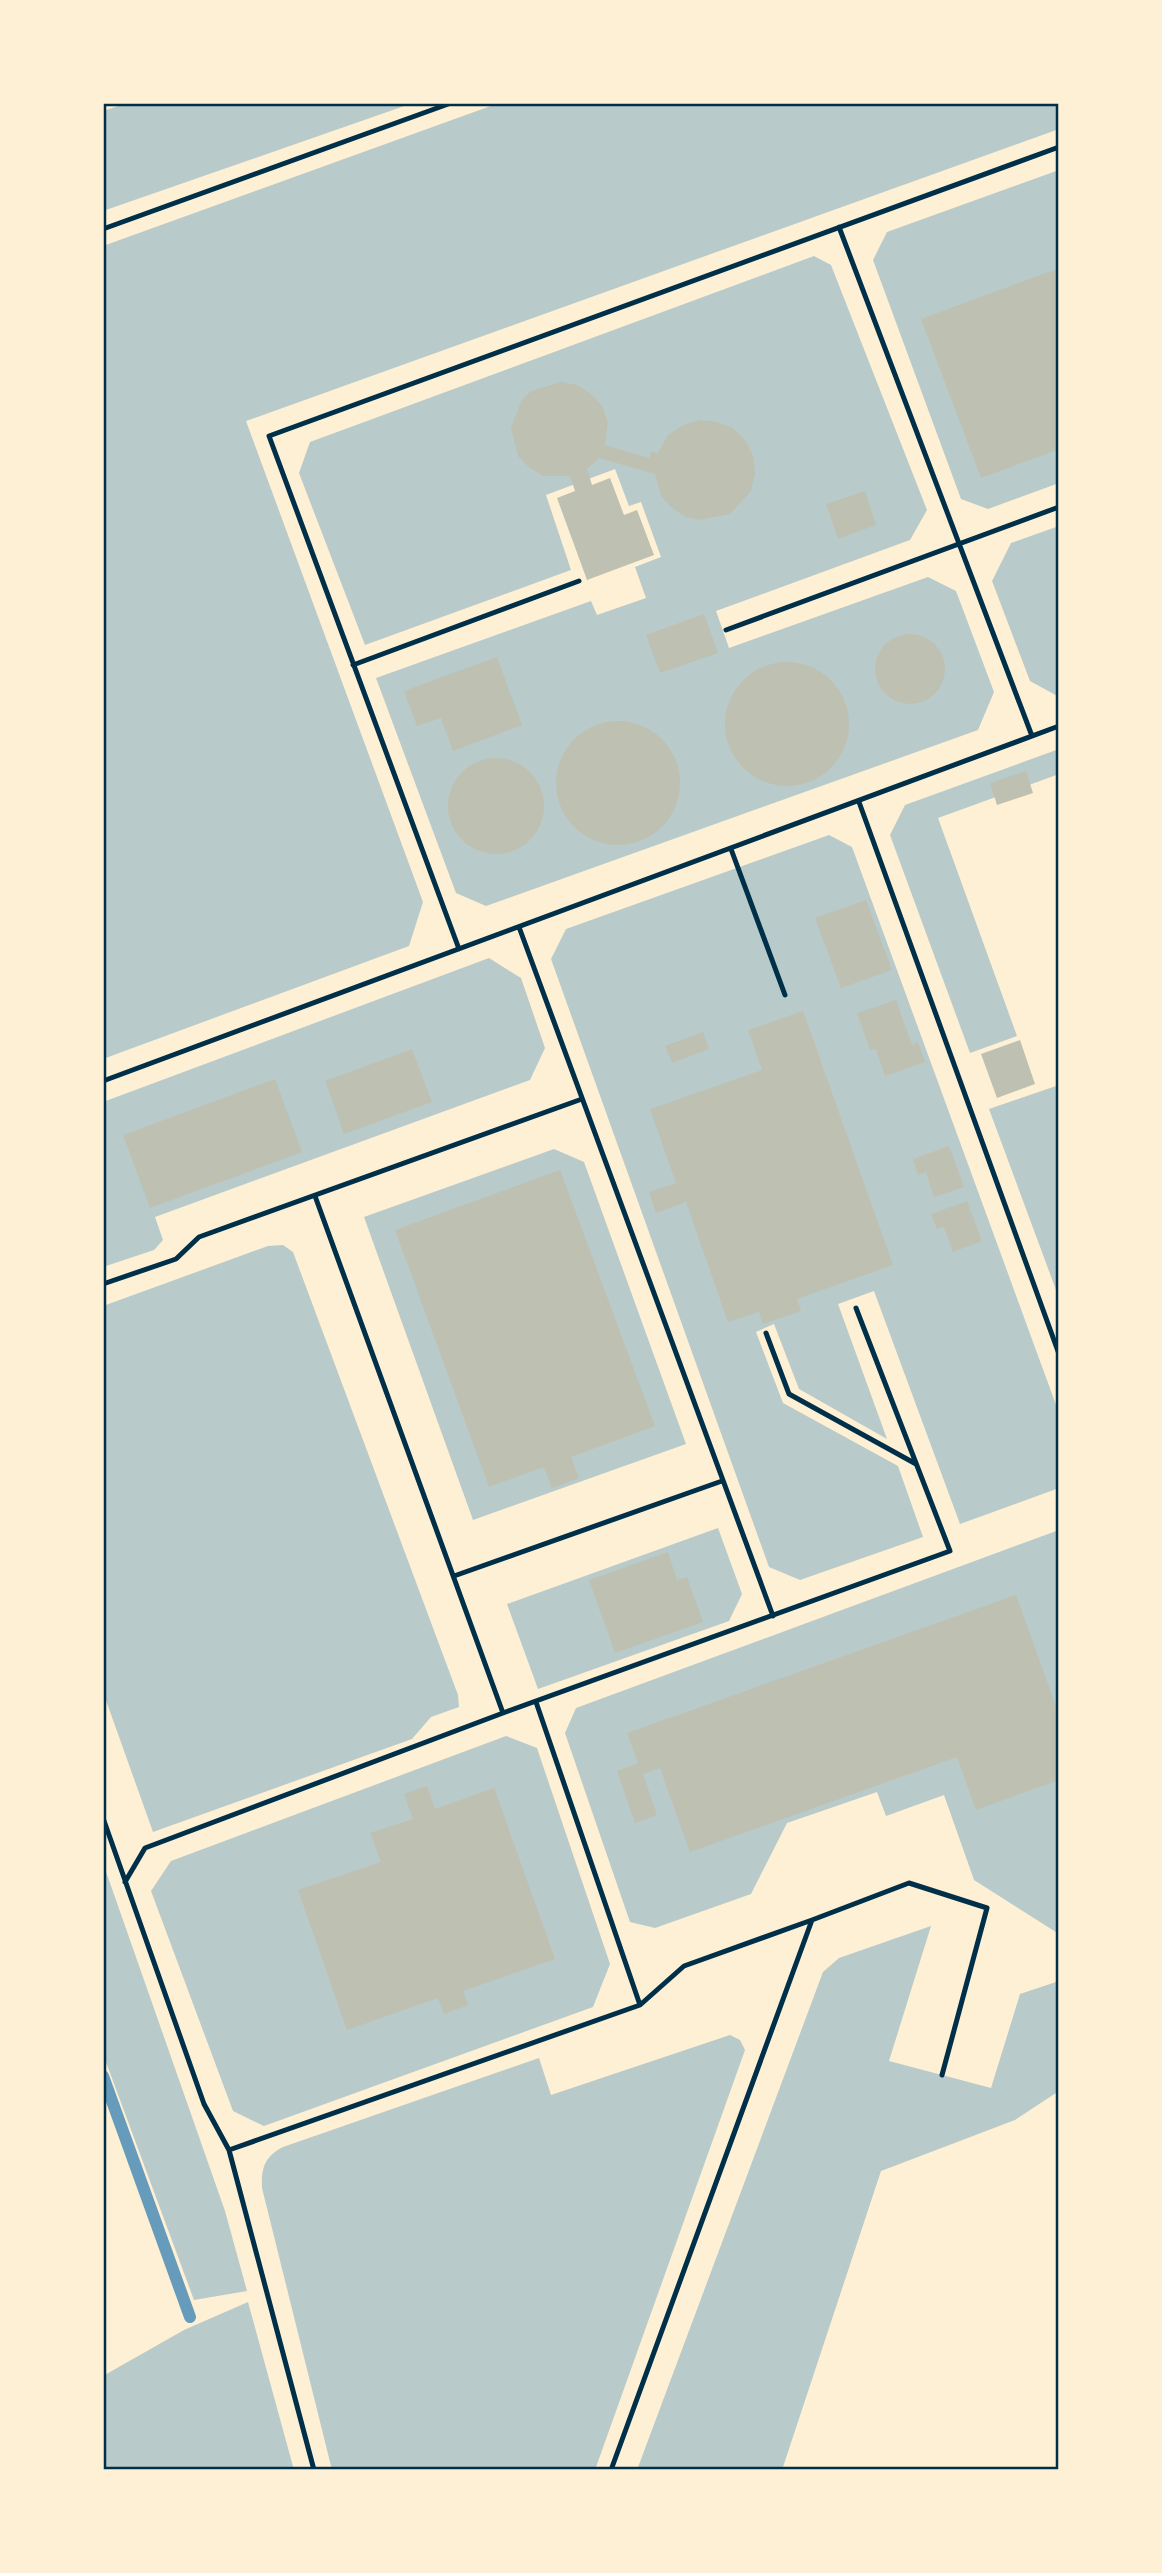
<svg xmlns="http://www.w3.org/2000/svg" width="1162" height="2573" font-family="Roboto,sans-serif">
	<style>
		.green { fill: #b9caca }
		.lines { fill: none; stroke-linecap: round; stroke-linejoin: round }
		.stream { stroke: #669bbc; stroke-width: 12 }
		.building { fill: #bec0b2 }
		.service { stroke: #003049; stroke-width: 5 }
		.neatline { fill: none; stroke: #003049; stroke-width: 2.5 }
	</style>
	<rect width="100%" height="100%" fill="#fdf0d5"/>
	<!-- green -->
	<path class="green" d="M 127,103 L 413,103 L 103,211 L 103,111 Z
		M 499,103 L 1059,103 L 1059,129 L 246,421 L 423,902 L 409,946 L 103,1059 L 103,246 Z
		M 1059,170 L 1059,483 L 988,509 L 961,499 L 873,260 L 887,232 Z
		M 814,256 L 831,265 L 927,510 L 910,540 L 716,611 L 729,648 L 928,577 L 956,591 L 994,692 L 978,730 L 486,906 L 456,893 L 376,678 L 591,601 L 597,615 L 646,598 L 635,567 L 661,557 L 641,502 L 629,506 L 615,469 L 546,495 L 571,570 L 365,645 L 299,473 L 310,442 Z
		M 1059,526 L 1059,697 L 1030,681 L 992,581 L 1011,543 Z
		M 1059,749 L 1059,774 L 938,818 L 1017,1036 L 970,1053 L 890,835 L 905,805 Z
		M 829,835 L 852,847 L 1059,1413 L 1059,1488 L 960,1524 L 874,1291 L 838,1304 L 887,1439 L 799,1389 L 774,1324 L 756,1332 L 783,1403 L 898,1466 L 923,1537 L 800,1580 L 769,1567 L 551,959 L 566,929 Z
		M 489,958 L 521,978 L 545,1048 L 530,1080 L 155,1217 L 163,1240 L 154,1250 L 103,1267 L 103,1102 Z
		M 1059,1085 L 1059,1298 L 989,1109 Z
		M 554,1149 L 584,1162 L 686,1444 L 473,1520 L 364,1217 Z
		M 283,1245 L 293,1252 L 458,1695 L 459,1707 L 431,1717 L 412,1739 L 153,1832 L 103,1692 L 103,1306 L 268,1246 Z
		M 718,1528 L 742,1594 L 729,1621 L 538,1689 L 507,1604 Z
		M 1059,1530 L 1059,1934 L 974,1880 L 944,1795 L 886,1816 L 877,1792 L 787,1823 L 751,1894 L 655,1928 L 630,1922 L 565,1733 L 576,1708 Z
		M 506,1736 L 537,1748 L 610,1964 L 593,2007 L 264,2126 L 233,2111 L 151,1891 L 171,1861 Z
		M 103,1863 L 225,2211 L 247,2291 L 194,2300 L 103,2054 Z
		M 931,1926 L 889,2061 L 991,2088 L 1020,1994 L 1059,1981 L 1059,2091 L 1015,2120 L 881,2171 L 782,2470 L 637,2470 L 823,1972 L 839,1958 Z
		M 730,2035 L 740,2040 L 745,2050 L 595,2470 L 332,2470 L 262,2188 C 261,2168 265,2156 283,2147 L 539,2058 L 551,2095 Z
		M 248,2302 L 294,2470 L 103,2470 L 103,2376 L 184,2330 Z"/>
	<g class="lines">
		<!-- stream -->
		<path class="stream" d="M 103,2076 L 190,2317"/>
	</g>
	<!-- building -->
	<path class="building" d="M 1059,268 L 1059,449 L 981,478 L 921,319 Z
		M 561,382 L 577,385 L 591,394 L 602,406 L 608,422 L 605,445 L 649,458 L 651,451 L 658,453 L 668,435 L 683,425 L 700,420 L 717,422 L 733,428 L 746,441 L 753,456 L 755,473 L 751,491 L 730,514 L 699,520 L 684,516 L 671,507 L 661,496 L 655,474 L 599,458 L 587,469 L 592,485 L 610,478 L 624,515 L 637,510 L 654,555 L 587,580 L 557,498 L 575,491 L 570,476 L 543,476 L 529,467 L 518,456 L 511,428 L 521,401 L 531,391 Z
		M 865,491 L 876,525 L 838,539 L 826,504 Z
		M 704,614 L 718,653 L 660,673 L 646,635 Z
		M875 669a35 35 0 1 1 70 0a35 35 0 1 1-70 0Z
		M 497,657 L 522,725 L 453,751 L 441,718 L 417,726 L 404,691 Z
		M725 724a62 62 0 1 1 124 0a62 62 0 1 1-124 0Z
		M556 783a62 62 0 1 1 124 0a62 62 0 1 1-124 0Z
		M448 806a48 48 0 1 1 96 0a48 48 0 1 1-96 0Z
		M 1026,771 L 1033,793 L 997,805 L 990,783 Z
		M 866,900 L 892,970 L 841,988 L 815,918 Z
		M 896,1000 L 912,1045 L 918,1042 L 925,1062 L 885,1076 L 876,1049 L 870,1050 L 857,1013 Z
		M 803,1011 L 893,1265 L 797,1299 L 801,1311 L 763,1324 L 759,1312 L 728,1322 L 686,1202 L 656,1213 L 649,1192 L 676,1183 L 650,1109 L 762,1070 L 748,1030 Z
		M 703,1032 L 709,1049 L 672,1063 L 665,1046 Z
		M 1020,1040 L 1035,1084 L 997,1098 L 981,1054 Z
		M 412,1049 L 432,1102 L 344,1134 L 325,1081 Z
		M 275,1079 L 302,1152 L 150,1208 L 123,1135 Z
		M 949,1146 L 964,1187 L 934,1197 L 926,1172 L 918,1175 L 913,1159 Z
		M 560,1170 L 655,1426 L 571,1457 L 579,1478 L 552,1488 L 544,1467 L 489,1487 L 395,1230 Z
		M 967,1201 L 982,1241 L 953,1252 L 944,1227 L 937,1229 L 931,1214 Z
		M 668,1552 L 677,1580 L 687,1577 L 703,1622 L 615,1653 L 589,1580 Z
		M 1016,1595 L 1059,1715 L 1059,1780 L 976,1810 L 957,1757 L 690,1852 L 660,1768 L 643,1774 L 657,1815 L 635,1823 L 617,1771 L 638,1763 L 627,1733 Z
		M 427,1786 L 435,1809 L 494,1788 L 555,1959 L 463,1991 L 468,2005 L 444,2014 L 438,1998 L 347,2030 L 298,1890 L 381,1862 L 370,1833 L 413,1819 L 404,1794 Z"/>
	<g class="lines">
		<!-- service -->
		<path class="service" d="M 839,227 L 1032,736
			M 103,229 L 451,103
			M 726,630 L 1059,507
			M 353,665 L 579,581
			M 859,802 L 1059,1354
			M 731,849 L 785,995
			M 519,927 L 773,1616
			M 459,949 L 269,436 L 1059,147
			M 103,1081 L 1059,726
			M 315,1196 L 503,1713
			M 103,1284 L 176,1259 L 199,1237 L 582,1099
			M 766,1333 L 789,1394 L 916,1464
			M 454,1576 L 722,1481
			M 536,1702 L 640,2005
			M 103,1818 L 204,2104 L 229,2150 L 314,2470
			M 125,1882 L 145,1848 L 503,1713 L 950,1551 L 856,1308
			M 229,2150 L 640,2005 L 684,1966 L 812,1920
			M 611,2470 L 812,1920 L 909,1883 L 987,1908 L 942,2075"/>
	</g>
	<!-- border -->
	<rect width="1162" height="2573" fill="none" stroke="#fdf0d5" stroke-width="210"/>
	<rect x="105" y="105" width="952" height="2363" class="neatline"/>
</svg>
